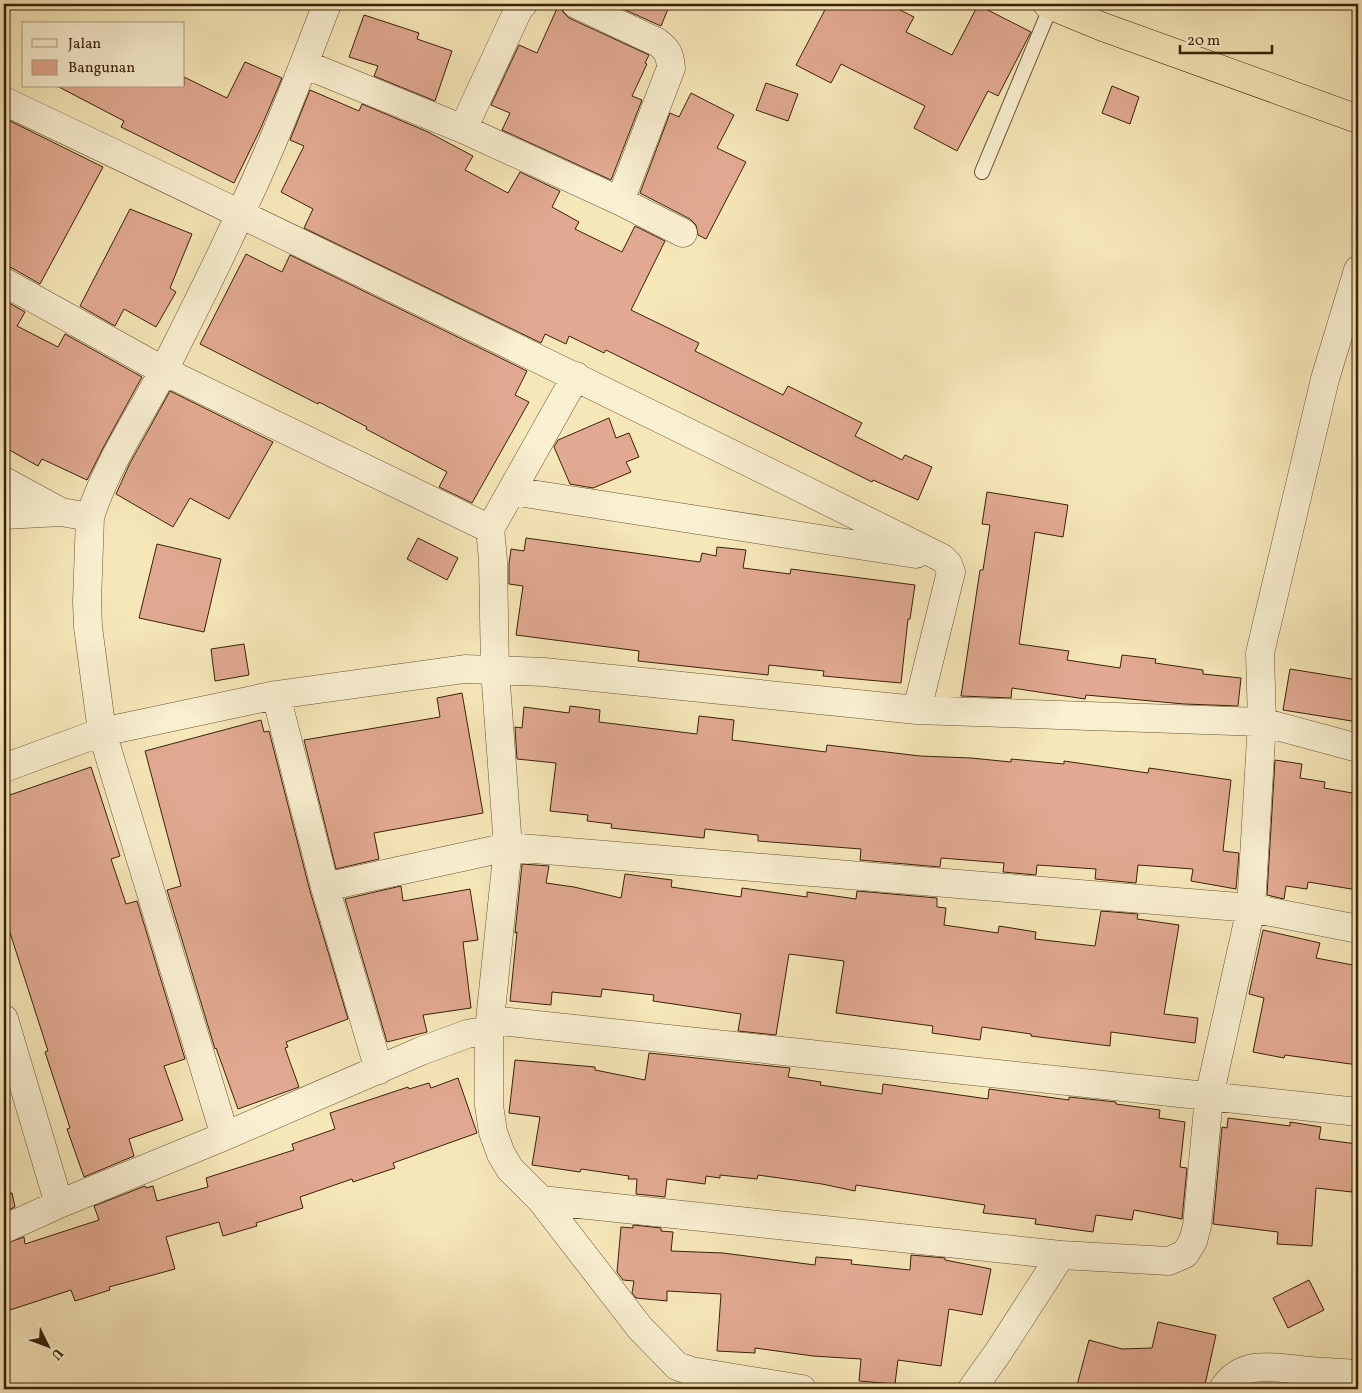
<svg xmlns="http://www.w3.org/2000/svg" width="1362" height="1393" font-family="Vollkorn,serif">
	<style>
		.building { fill: #e1a991; stroke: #3a2107 }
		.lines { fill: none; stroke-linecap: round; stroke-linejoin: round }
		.service-casing { stroke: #695233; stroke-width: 16 }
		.minor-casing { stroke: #695233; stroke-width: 29 }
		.trunk-casing { stroke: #3a2107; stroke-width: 29 }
		.service { stroke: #f9efd1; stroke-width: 14 }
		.minor { stroke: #f9efd1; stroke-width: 28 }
		.trunk { stroke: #f6e7b8; stroke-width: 28 }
	</style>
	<rect width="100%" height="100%" fill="#f6e7b8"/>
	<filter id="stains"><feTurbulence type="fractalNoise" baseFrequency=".004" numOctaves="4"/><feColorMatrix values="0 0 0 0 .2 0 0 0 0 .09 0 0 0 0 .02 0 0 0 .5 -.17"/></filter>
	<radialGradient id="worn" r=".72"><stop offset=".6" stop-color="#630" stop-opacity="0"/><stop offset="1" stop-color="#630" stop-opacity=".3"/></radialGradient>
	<!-- building -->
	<path class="building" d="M 559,4 L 561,4 L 563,12 L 569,18 L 649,55 L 645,63 L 647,64 L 632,96 L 642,100 L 611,180 L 502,130 L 510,113 L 491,105 L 519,45 L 537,53 Z
		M 612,4 L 670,4 L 661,26 Z
		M 828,4 L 888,4 L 914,17 L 906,32 L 952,55 L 978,5 L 1031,32 L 998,96 L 988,91 L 957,151 L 914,128 L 925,106 L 841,64 L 831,83 L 796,65 Z
		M 364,15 L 419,33 L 417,39 L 452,51 L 435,101 L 374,76 L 378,66 L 349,57 Z
		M 245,62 L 282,78 L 260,130 L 234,183 L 121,127 L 124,121 L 57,86 L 184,86 L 184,77 L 227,98 Z
		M 766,83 L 798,94 L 788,121 L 756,110 Z
		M 1112,86 L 1139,97 L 1130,124 L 1102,113 Z
		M 310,90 L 359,111 L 362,104 L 428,132 L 473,156 L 465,170 L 508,193 L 520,172 L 560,191 L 552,207 L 579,222 L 575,229 L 622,252 L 635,226 L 665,241 L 631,310 L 699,343 L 695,351 L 783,395 L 788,386 L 862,423 L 855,436 L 902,460 L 905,455 L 932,467 L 918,500 L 873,480 L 872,482 L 606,350 L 604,353 L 569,336 L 566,344 L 545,334 L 541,343 L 304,228 L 313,209 L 281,192 L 304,146 L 290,140 Z
		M 691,93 L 734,115 L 717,148 L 746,162 L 706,239 L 698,235 L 696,225 L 690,219 L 640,193 L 670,113 L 679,117 Z
		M 4,118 L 103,167 L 40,284 L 12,268 L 4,266 Z
		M 130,209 L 192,234 L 170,288 L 176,292 L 156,327 L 124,309 L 115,326 L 80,306 Z
		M 246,254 L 282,272 L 290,255 L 527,371 L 515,395 L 529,402 L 472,503 L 439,487 L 447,472 L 366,429 L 367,427 L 319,402 L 318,404 L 200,344 Z
		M 4,300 L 25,312 L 17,326 L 58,347 L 65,334 L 142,377 L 103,448 L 87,480 L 42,459 L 38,466 L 4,447 Z
		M 170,391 L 273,442 L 229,519 L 190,498 L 173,527 L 116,494 L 130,463 Z
		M 609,418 L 616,438 L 629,433 L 639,457 L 626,462 L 631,472 L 593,488 L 570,484 L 554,447 L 558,440 Z
		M 987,492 L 1068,505 L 1063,537 L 1035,532 L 1019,644 L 1069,651 L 1067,660 L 1120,668 L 1122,655 L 1156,659 L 1155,663 L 1203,670 L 1203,674 L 1241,678 L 1238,706 L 1184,704 L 1086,695 L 1085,699 L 1012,688 L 1011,698 L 961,696 L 980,570 L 983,570 L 990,525 L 982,524 Z
		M 418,538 L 458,558 L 447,580 L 407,559 Z
		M 526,538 L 700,562 L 702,553 L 716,556 L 717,547 L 746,550 L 743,568 L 790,574 L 791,569 L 915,585 L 910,619 L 908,619 L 901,683 L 823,676 L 824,671 L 769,665 L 768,675 L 638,661 L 639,651 L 516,635 L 523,586 L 509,584 L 509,564 L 511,549 L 524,551 Z
		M 157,544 L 221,559 L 204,632 L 139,618 Z
		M 244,644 L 249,675 L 215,681 L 211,649 Z
		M 1290,669 L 1358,680 L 1358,722 L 1283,710 Z
		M 462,693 L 483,813 L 374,833 L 379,859 L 336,869 L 304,740 L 440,717 L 437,698 Z
		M 570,706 L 600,710 L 599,722 L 697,734 L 699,716 L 734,720 L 732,740 L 826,752 L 827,745 L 920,756 L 971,758 L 1011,762 L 1011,759 L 1064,764 L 1064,761 L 1148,773 L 1149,768 L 1231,780 L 1223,851 L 1239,853 L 1236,889 L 1191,881 L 1193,869 L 1138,865 L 1136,883 L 1095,879 L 1096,869 L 1037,865 L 1036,875 L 1003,872 L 1004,863 L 941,858 L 940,867 L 860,860 L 861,849 L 758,841 L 758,835 L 705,829 L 704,838 L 611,828 L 612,824 L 587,821 L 588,815 L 550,811 L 556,763 L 517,759 L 515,727 L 522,728 L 524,707 L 569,713 Z
		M 261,720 L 264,732 L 269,731 L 310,891 L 348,1019 L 286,1042 L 288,1047 L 285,1048 L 299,1087 L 238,1109 L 216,1048 L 215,1049 L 167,890 L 181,886 L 145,751 Z
		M 1275,760 L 1302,764 L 1300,778 L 1325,782 L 1324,788 L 1358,794 L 1358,890 L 1308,882 L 1307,889 L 1286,886 L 1284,899 L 1267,895 Z
		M 91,767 L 120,856 L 111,859 L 126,904 L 137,901 L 185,1059 L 164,1066 L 183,1120 L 129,1139 L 134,1156 L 84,1177 L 67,1129 L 70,1128 L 45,1052 L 48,1051 L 4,914 L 4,797 Z
		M 522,864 L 549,866 L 546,883 L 574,887 L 621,898 L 625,874 L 672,880 L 671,887 L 741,897 L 742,888 L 807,897 L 807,892 L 856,899 L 857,891 L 937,898 L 937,907 L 946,908 L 944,925 L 998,933 L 999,926 L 1036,932 L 1035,939 L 1095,946 L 1101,911 L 1138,914 L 1137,919 L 1179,925 L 1164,1014 L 1198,1018 L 1195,1043 L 1111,1032 L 1110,1046 L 1031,1036 L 1031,1034 L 982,1027 L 980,1040 L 932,1033 L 933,1026 L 836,1013 L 844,961 L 789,954 L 776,1035 L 738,1031 L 741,1014 L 653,1001 L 654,995 L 602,989 L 601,997 L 552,992 L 551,1005 L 510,1001 L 517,932 L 515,933 Z
		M 401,886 L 403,901 L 470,889 L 478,940 L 463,942 L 471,1008 L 423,1015 L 427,1032 L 387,1042 L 345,899 Z
		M 1263,930 L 1320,943 L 1316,958 L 1358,966 L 1358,1065 L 1285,1055 L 1284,1058 L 1253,1052 L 1264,998 L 1249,994 Z
		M 649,1053 L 790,1068 L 788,1077 L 821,1082 L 820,1085 L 882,1094 L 883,1084 L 988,1099 L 989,1089 L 1069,1100 L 1069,1097 L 1116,1102 L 1116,1104 L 1160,1110 L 1159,1118 L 1185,1122 L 1180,1167 L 1187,1168 L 1182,1219 L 1134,1210 L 1132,1220 L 1096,1215 L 1093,1232 L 1035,1224 L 1036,1219 L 983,1213 L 985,1205 L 856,1185 L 855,1191 L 822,1184 L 758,1175 L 757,1179 L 720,1175 L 720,1178 L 706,1176 L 705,1184 L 667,1179 L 665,1197 L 636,1194 L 637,1179 L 628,1179 L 629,1176 L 581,1169 L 580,1172 L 532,1165 L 540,1117 L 509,1113 L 515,1060 L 595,1067 L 595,1070 L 645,1080 Z
		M 458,1078 L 477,1133 L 393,1163 L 395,1168 L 353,1182 L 352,1179 L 300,1197 L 303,1208 L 256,1223 L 257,1226 L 223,1236 L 219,1222 L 166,1237 L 175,1269 L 109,1287 L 110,1290 L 75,1301 L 71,1290 L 4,1312 L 4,1244 L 24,1237 L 25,1244 L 99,1220 L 94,1206 L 145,1186 L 146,1188 L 153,1186 L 157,1201 L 208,1187 L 206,1178 L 294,1150 L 292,1144 L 335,1129 L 330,1113 L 408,1087 L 409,1089 L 429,1083 L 431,1088 Z
		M 1228,1118 L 1290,1126 L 1290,1122 L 1321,1127 L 1319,1139 L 1357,1144 L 1352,1192 L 1316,1188 L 1312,1246 L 1277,1244 L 1278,1232 L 1213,1224 L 1222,1127 L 1227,1128 Z
		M 12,1193 L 15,1207 L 4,1212 L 4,1194 Z
		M 633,1225 L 661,1228 L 661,1231 L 673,1232 L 671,1251 L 723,1253 L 815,1265 L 816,1257 L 852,1260 L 851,1264 L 910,1270 L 911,1255 L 945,1258 L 945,1260 L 991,1269 L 982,1315 L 949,1309 L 941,1366 L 898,1360 L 895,1384 L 859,1381 L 861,1359 L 813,1356 L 755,1348 L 755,1353 L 717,1351 L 721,1294 L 667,1291 L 667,1301 L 636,1298 L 632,1293 L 634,1281 L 623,1280 L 617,1272 L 621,1227 L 633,1228 Z
		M 1309,1280 L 1324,1310 L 1288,1328 L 1273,1298 Z
		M 1158,1322 L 1216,1335 L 1204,1389 L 1076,1389 L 1089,1340 L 1122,1349 L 1152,1348 Z"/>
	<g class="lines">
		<!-- service casing -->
		<g class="service-casing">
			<path id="service" d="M 982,172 L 1051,6"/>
		</g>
		<!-- minor casing -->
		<g class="minor-casing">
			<path id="minor" d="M 576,4 L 657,42 C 668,50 670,55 671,68 L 620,201
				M 304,64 L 463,129 L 620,201 L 683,233
				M 4,101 C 318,250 630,403 942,558 L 948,564 L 951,572 L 917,710
				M 463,129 L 519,8 L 523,4
				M 4,282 L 164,371 L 490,529
				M 576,376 L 490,529 L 493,560 L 495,670 L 508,847 L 489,1030 L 489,1105 L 493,1132 L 501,1154 L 510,1169 L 541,1200 L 640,1328 L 677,1366 L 691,1371 L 802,1389
				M 4,481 L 61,512 L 90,517 C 108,460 144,411 170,358 C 194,310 218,263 240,214 C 273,146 300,74 327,4
				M 512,491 L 916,554
				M 4,515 L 61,512
				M 90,517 L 87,602 L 88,627 L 102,732 L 225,1136
				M 276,695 L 325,887 L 379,1070
				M 4,768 L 102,732 L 276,695 L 465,669 L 544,672 L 917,710 L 1262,722 L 1358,748
				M 325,887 L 508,847 L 1251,908 L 1358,929
				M 4,1019 L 59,1204
				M 490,1020 L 1358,1112
				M 541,1200 L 1061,1255 L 1169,1261 L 1185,1254 L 1193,1241 L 1197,1226 L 1209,1097 L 1251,908 L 1262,722 L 1260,653 L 1325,379 L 1358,270
				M 4,1229 L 59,1204 L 225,1136 L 421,1051 L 467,1034 L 489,1030
				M 972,1389 L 997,1354 L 1061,1255
				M 1223,1389 C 1242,1360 1271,1367 1300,1370 C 1319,1372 1339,1373 1358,1374"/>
		</g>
		<!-- trunk casing -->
		<g class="trunk-casing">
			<path id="trunk" d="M 1047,4 L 1103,27 L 1358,119"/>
		</g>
		<!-- service -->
		<use href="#service" class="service"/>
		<!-- minor -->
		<use href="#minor" class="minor"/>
		<!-- trunk -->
		<use href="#trunk" class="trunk"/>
	</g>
	<!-- margin -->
	<rect width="1362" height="1393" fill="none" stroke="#f6e7b8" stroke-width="20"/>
	<rect x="5" y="5" width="1352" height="1383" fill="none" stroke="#3a2107" stroke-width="2.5"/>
	<rect x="10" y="10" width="1342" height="1373" fill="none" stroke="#3a2107"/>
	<!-- legend -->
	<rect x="22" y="22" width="162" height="65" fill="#f9efd1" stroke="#ad9d80"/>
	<rect x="32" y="39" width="25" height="8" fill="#f9efd1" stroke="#ad9d80"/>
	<text x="68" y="48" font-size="15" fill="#3a2107">Jalan</text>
	<rect x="32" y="60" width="25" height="15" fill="#e1a991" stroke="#ad9d80"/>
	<text x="68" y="72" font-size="15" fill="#3a2107">Bangunan</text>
	<!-- north arrow -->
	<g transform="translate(48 1346) rotate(132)" stroke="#f9efd1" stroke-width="4" paint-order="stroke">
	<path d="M0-4L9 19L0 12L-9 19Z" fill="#3a2107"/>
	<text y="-8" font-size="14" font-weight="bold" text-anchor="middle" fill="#3a2107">U</text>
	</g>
	<!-- scale -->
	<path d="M1180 45v8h92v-8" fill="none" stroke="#3a2107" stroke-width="2.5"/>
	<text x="1187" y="45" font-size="15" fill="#3a2107" stroke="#f9efd1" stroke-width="4" paint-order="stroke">20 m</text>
	<rect width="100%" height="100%" filter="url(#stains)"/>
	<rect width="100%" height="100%" fill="url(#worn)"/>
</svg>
